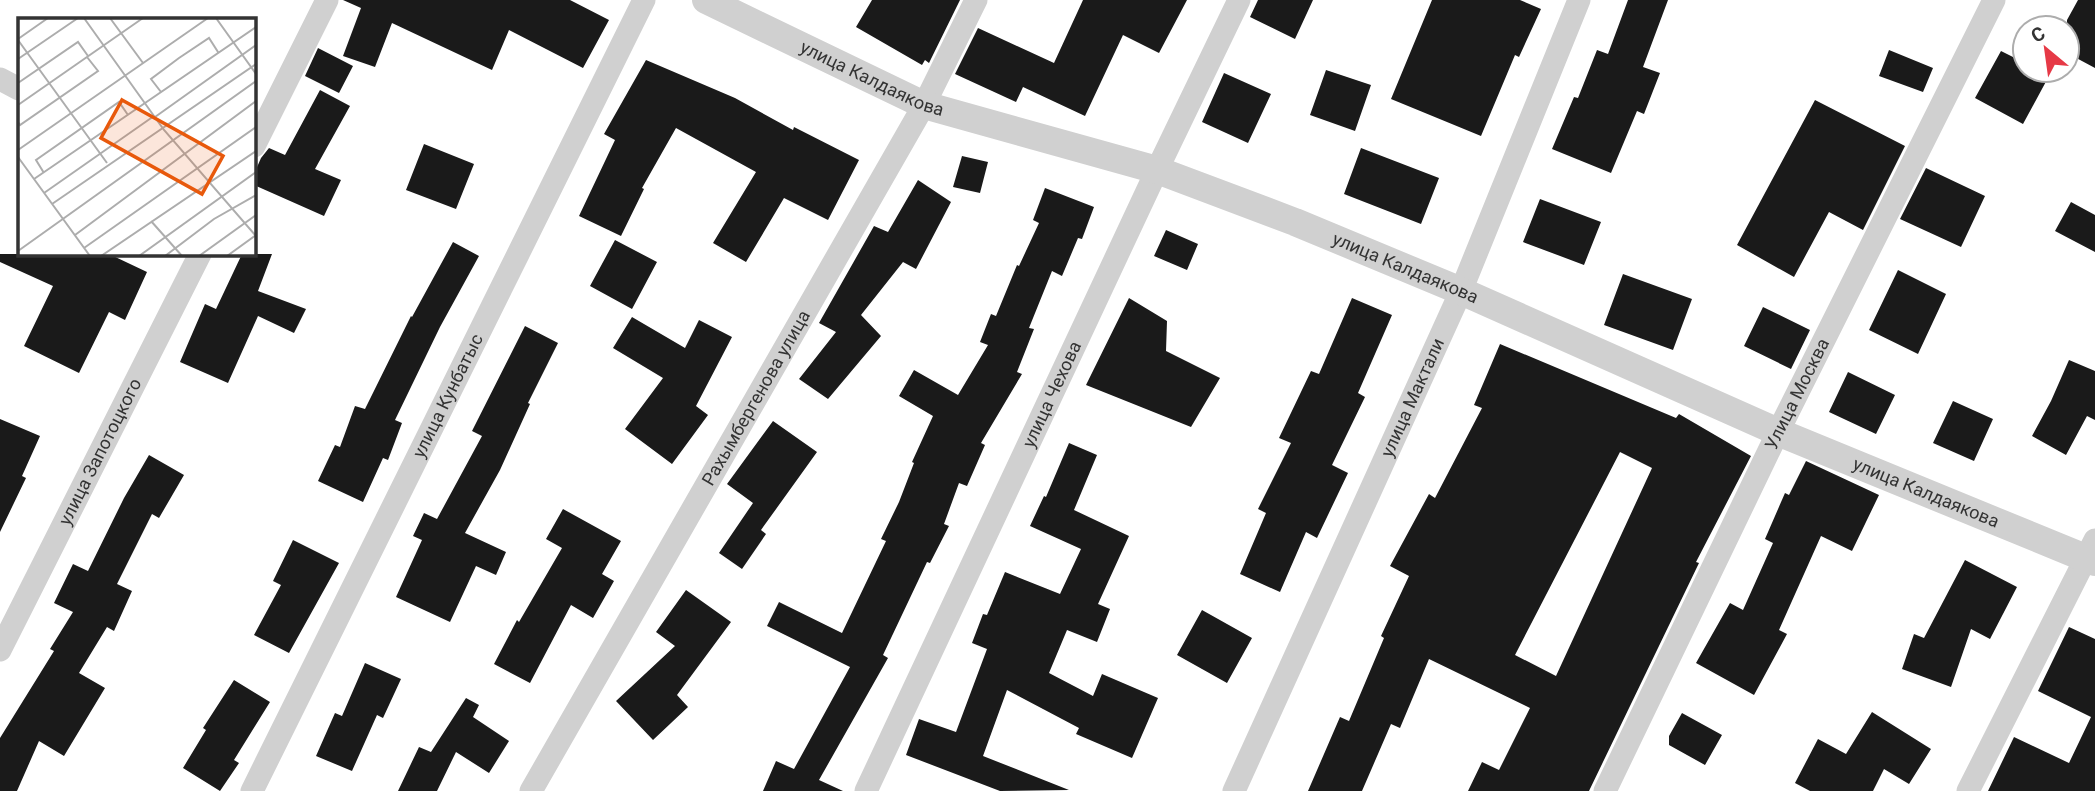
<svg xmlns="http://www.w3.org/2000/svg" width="2095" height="791" font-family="Roboto,sans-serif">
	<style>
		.building { fill: #1a1a1a; fill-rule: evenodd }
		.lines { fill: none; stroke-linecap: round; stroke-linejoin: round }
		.minor { stroke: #d0d0d0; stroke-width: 23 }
		.tertiary { stroke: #d0d0d0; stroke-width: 28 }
		.labels { text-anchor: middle; stroke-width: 7; stroke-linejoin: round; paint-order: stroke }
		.street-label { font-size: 18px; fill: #333; stroke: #fff }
		.inset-road { fill: none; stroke: #adadad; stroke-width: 2 }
		.view { fill: #e8590c; fill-opacity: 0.15; stroke: #e8590c; stroke-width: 3.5 }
		.inset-edge { fill: none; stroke: #333; stroke-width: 3.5 }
	</style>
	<rect width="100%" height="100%" fill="#fff"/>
	<!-- building -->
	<path class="building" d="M 343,0 L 570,0 L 609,20 L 583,68 L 509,30 L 492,70 L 392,23 L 375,67 L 343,56 L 361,8 Z
		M 872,0 L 960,0 L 929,63 L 925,60 L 922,65 L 856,27 Z
		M 1083,0 L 1187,0 L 1159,53 L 1123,35 L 1085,116 L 1023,87 L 1016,102 L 955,74 L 978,28 L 1054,63 Z
		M 1258,0 L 1313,0 L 1295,39 L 1250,17 Z
		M 1432,0 L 1520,0 L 1541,9 L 1519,57 L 1515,55 L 1481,136 L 1391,99 Z
		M 1628,0 L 1668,0 L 1643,67 L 1660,73 L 1644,114 L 1637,111 L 1611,173 L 1552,149 L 1574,97 L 1578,98 L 1597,50 L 1608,54 Z
		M 2078,0 L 2095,0 L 2095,68 L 2067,53 L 2067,20 Z
		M 318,48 L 353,66 L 339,93 L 305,76 Z
		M 1889,50 L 1933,68 L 1923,92 L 1879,76 Z
		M 2001,51 L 2025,63 L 2025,70 L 2038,70 L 2049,76 L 2023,124 L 1975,98 Z
		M 646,60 L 735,98 L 793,130 L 794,127 L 859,160 L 828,220 L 784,198 L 746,262 L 713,243 L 756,172 L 676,128 L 642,188 L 644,189 L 621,236 L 579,216 L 615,140 L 604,134 Z
		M 1326,70 L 1371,85 L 1355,131 L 1310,115 Z
		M 1224,73 L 1271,94 L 1248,143 L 1202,122 Z
		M 320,90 L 350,106 L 315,169 L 341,180 L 324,216 L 254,185 L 254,174 L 261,158 L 269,148 L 285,155 Z
		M 1815,100 L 1905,146 L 1863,230 L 1829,212 L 1794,277 L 1737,245 Z
		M 424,144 L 474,164 L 456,209 L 406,190 Z
		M 1361,148 L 1439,178 L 1421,224 L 1344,194 Z
		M 962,156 L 988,162 L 980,193 L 953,187 Z
		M 1926,168 L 1985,196 L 1961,247 L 1900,219 Z
		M 918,180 L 951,202 L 916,269 L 903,262 L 861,315 L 881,336 L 828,399 L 799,379 L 836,332 L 819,323 L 874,226 L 888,232 Z
		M 1045,188 L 1094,207 L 1082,239 L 1078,238 L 1062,276 L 1052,271 L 1029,328 L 1034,329 L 1017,372 L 1022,374 L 981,443 L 985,445 L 967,486 L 959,483 L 944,524 L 949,526 L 930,563 L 927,562 L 883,655 L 888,658 L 819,780 L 843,791 L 763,791 L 776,761 L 794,769 L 850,667 L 767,626 L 779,602 L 842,633 L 886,541 L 881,539 L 899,502 L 914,463 L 912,462 L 933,416 L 899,396 L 914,370 L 958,395 L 988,345 L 980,342 L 991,314 L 996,316 L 1017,265 L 1019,266 L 1039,223 L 1033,220 Z
		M 1540,199 L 1601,222 L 1584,265 L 1523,242 Z
		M 2071,202 L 2095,215 L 2095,252 L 2055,231 Z
		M 1166,230 L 1198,244 L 1187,270 L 1154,256 Z
		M 615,240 L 657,262 L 632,309 L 590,286 Z
		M 453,242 L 479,256 L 440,327 L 395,420 L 402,423 L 388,460 L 383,458 L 363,502 L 318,481 L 335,445 L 340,447 L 355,406 L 365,409 L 411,316 L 412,317 Z
		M 0,254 L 109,254 L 147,272 L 125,320 L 109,312 L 79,373 L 24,346 L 53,286 L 0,262 Z
		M 242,254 L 272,254 L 258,291 L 306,309 L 294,333 L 258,316 L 228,383 L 180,362 L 205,304 L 216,309 Z
		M 1898,270 L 1946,294 L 1918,354 L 1869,330 Z
		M 1623,274 L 1692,299 L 1673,350 L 1604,325 Z
		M 1129,298 L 1167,321 L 1166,351 L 1220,378 L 1191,427 L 1086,385 Z
		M 1352,298 L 1392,315 L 1358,393 L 1365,397 L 1332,465 L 1348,473 L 1317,538 L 1306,532 L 1280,592 L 1240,574 L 1266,513 L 1258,509 L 1291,443 L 1279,438 L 1311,371 L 1319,374 Z
		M 1763,307 L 1810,330 L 1791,369 L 1744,346 Z
		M 632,317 L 685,348 L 699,320 L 732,337 L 696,406 L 708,415 L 672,464 L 625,429 L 663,378 L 613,348 Z
		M 525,326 L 558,343 L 528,403 L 530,404 L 500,470 L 465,533 L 506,552 L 496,575 L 476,566 L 450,622 L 396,597 L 422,540 L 413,536 L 424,513 L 437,519 L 482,436 L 472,431 Z
		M 1500,344 L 1676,418 L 1679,414 L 1751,456 L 1696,562 L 1699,563 L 1589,791 L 1468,791 L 1482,762 L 1499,770 L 1530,708 L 1429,659 L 1400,728 L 1391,724 L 1362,791 L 1308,791 L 1340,717 L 1349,721 L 1384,638 L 1381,636 L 1409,576 L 1390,566 L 1429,494 L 1435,498 L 1482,408 L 1474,405 ZM 1620,452 L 1652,468 L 1556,676 L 1515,655 Z
		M 2069,360 L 2095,371 L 2095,420 L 2087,416 L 2066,455 L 2032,436 L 2051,401 Z
		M 1848,372 L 1895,395 L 1876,434 L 1829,412 Z
		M 1953,401 L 1993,419 L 1974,461 L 1933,443 Z
		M 0,419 L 40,436 L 22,476 L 26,478 L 0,532 Z
		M 773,421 L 817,452 L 761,530 L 766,534 L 742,569 L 719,553 L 753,503 L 727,484 Z
		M 1069,443 L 1097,455 L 1074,510 L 1129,536 L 1098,604 L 1110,609 L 1097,642 L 1067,630 L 1049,673 L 1093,696 L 1102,674 L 1158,698 L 1132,758 L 1076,734 L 1079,728 L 1007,690 L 983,756 L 1069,790 L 1000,791 L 906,755 L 919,719 L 956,732 L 987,649 L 972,643 L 983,614 L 987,615 L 1005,572 L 1060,594 L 1081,549 L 1030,526 L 1044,496 L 1046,497 Z
		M 149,455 L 184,475 L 159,518 L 152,514 L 117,584 L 132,591 L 114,631 L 107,627 L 79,673 L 105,688 L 64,756 L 39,741 L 17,791 L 0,791 L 0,738 L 54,651 L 50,649 L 73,612 L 54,603 L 73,564 L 88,571 L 124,498 Z
		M 1806,461 L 1879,495 L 1852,551 L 1821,536 L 1779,630 L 1787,634 L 1754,695 L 1696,663 L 1730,603 L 1743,610 L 1773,543 L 1765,539 L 1785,493 L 1789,495 Z
		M 563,509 L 621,541 L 602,574 L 614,581 L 593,618 L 571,605 L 530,683 L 494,664 L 517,620 L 519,622 L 562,548 L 546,539 Z
		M 293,540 L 339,563 L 289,653 L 254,635 L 281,585 L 273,581 Z
		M 1965,560 L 2017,587 L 1990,639 L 1971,629 L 1951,687 L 1902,669 L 1914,634 L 1924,638 Z
		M 686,590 L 731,622 L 677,695 L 688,707 L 653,740 L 616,701 L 675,646 L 656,632 Z
		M 1202,610 L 1252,638 L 1227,683 L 1177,655 Z
		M 2069,627 L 2095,639 L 2095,791 L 1988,791 L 2014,737 L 2069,763 L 2091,717 L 2038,691 Z
		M 365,663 L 401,679 L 383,718 L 377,715 L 352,771 L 316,756 L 335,713 L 342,716 Z
		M 234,680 L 270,702 L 234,760 L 239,763 L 220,791 L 183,768 L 206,730 L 203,728 Z
		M 466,698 L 479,705 L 473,717 L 509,741 L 489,773 L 456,752 L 437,791 L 398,791 L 419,747 L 431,752 Z
		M 1872,712 L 1931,749 L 1909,784 L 1884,769 L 1873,791 L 1810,791 L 1795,783 L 1818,739 L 1846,754 Z
		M 1682,713 L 1722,735 L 1705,765 L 1669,745 L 1669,736 Z"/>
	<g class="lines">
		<!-- minor -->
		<g class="minor">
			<path d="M 0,79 L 19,89"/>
			<path d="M 254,146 L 327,0"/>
			<path id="s1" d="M 0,650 L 200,254"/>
			<path id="s2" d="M 252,791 L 644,0"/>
			<path id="s3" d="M 531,791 L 924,105 L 976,0"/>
			<path id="s4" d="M 866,791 L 1157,170 L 1239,0"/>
			<path id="s5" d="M 1234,791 L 1461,291 L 1579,0"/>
			<path id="s6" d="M 1605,791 L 1778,432 L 1994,0"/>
			<path d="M 1968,791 L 2095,540"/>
		</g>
		<!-- tertiary -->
		<path class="tertiary" id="s7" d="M 706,0 L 924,105 L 1157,170 L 1295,222 L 1461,291 L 1778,432 L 2095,562"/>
	</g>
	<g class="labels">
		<!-- street labels -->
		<g class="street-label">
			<text dy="6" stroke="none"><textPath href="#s7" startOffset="184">улица Калдаякова</textPath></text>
			<text dy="6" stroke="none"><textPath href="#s7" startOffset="751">улица Калдаякова</textPath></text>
			<text dy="6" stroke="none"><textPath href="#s6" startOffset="441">Улица Москва</textPath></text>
			<text dy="6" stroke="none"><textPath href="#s2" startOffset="441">улица Кунбатыс</textPath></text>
			<text dy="6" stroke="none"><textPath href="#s4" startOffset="438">улица Чехова</textPath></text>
			<text dy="6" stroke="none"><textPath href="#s3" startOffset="453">Рахымбергенова улица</textPath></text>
			<text dy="6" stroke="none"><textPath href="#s5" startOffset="432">улица Мактали</textPath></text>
			<text dy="6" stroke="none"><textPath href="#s1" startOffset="222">улица Запотоцкого</textPath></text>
			<text dy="6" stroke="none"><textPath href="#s7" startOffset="1318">улица Калдаякова</textPath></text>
		</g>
	</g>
	<!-- overview -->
	<g transform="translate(18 18)">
		<rect width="238" height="238" fill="#fff"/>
		<path class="inset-road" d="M 66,0 L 146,112 L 238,218M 92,0 L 125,45M 198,0 L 238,56M 0,21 L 30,0M 0,22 L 89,145M 0,41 L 60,0M 0,65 L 60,24 L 70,38M 143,74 L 133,61 L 161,40 L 191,20 L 200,34M 0,87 L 125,0M 137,99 L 238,27M 0,104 L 2,107 L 80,53 L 69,39M 0,132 L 190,0M 0,139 L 72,238M 26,155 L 18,142 L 101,84 L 110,97M 16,161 L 238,9M 26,175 L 136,98M 34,186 L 238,46M 133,203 L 164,238M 57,217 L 238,83M 66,230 L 238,109M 0,233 L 238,63M 83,238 L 238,133M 121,238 L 238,154M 147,238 L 196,201 L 238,177M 181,238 L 238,197M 209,238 L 238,217"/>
		<path class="view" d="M 104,82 L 205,138 L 184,176 L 83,120 Z"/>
		<rect width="238" height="238" class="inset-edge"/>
	</g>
	<!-- north arrow -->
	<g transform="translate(2046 49) rotate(331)"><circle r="33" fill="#ffffff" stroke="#adadad" stroke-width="2"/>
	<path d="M0-5L12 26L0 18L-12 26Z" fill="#e63946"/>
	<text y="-10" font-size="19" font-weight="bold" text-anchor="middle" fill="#333333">С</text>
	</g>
</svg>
